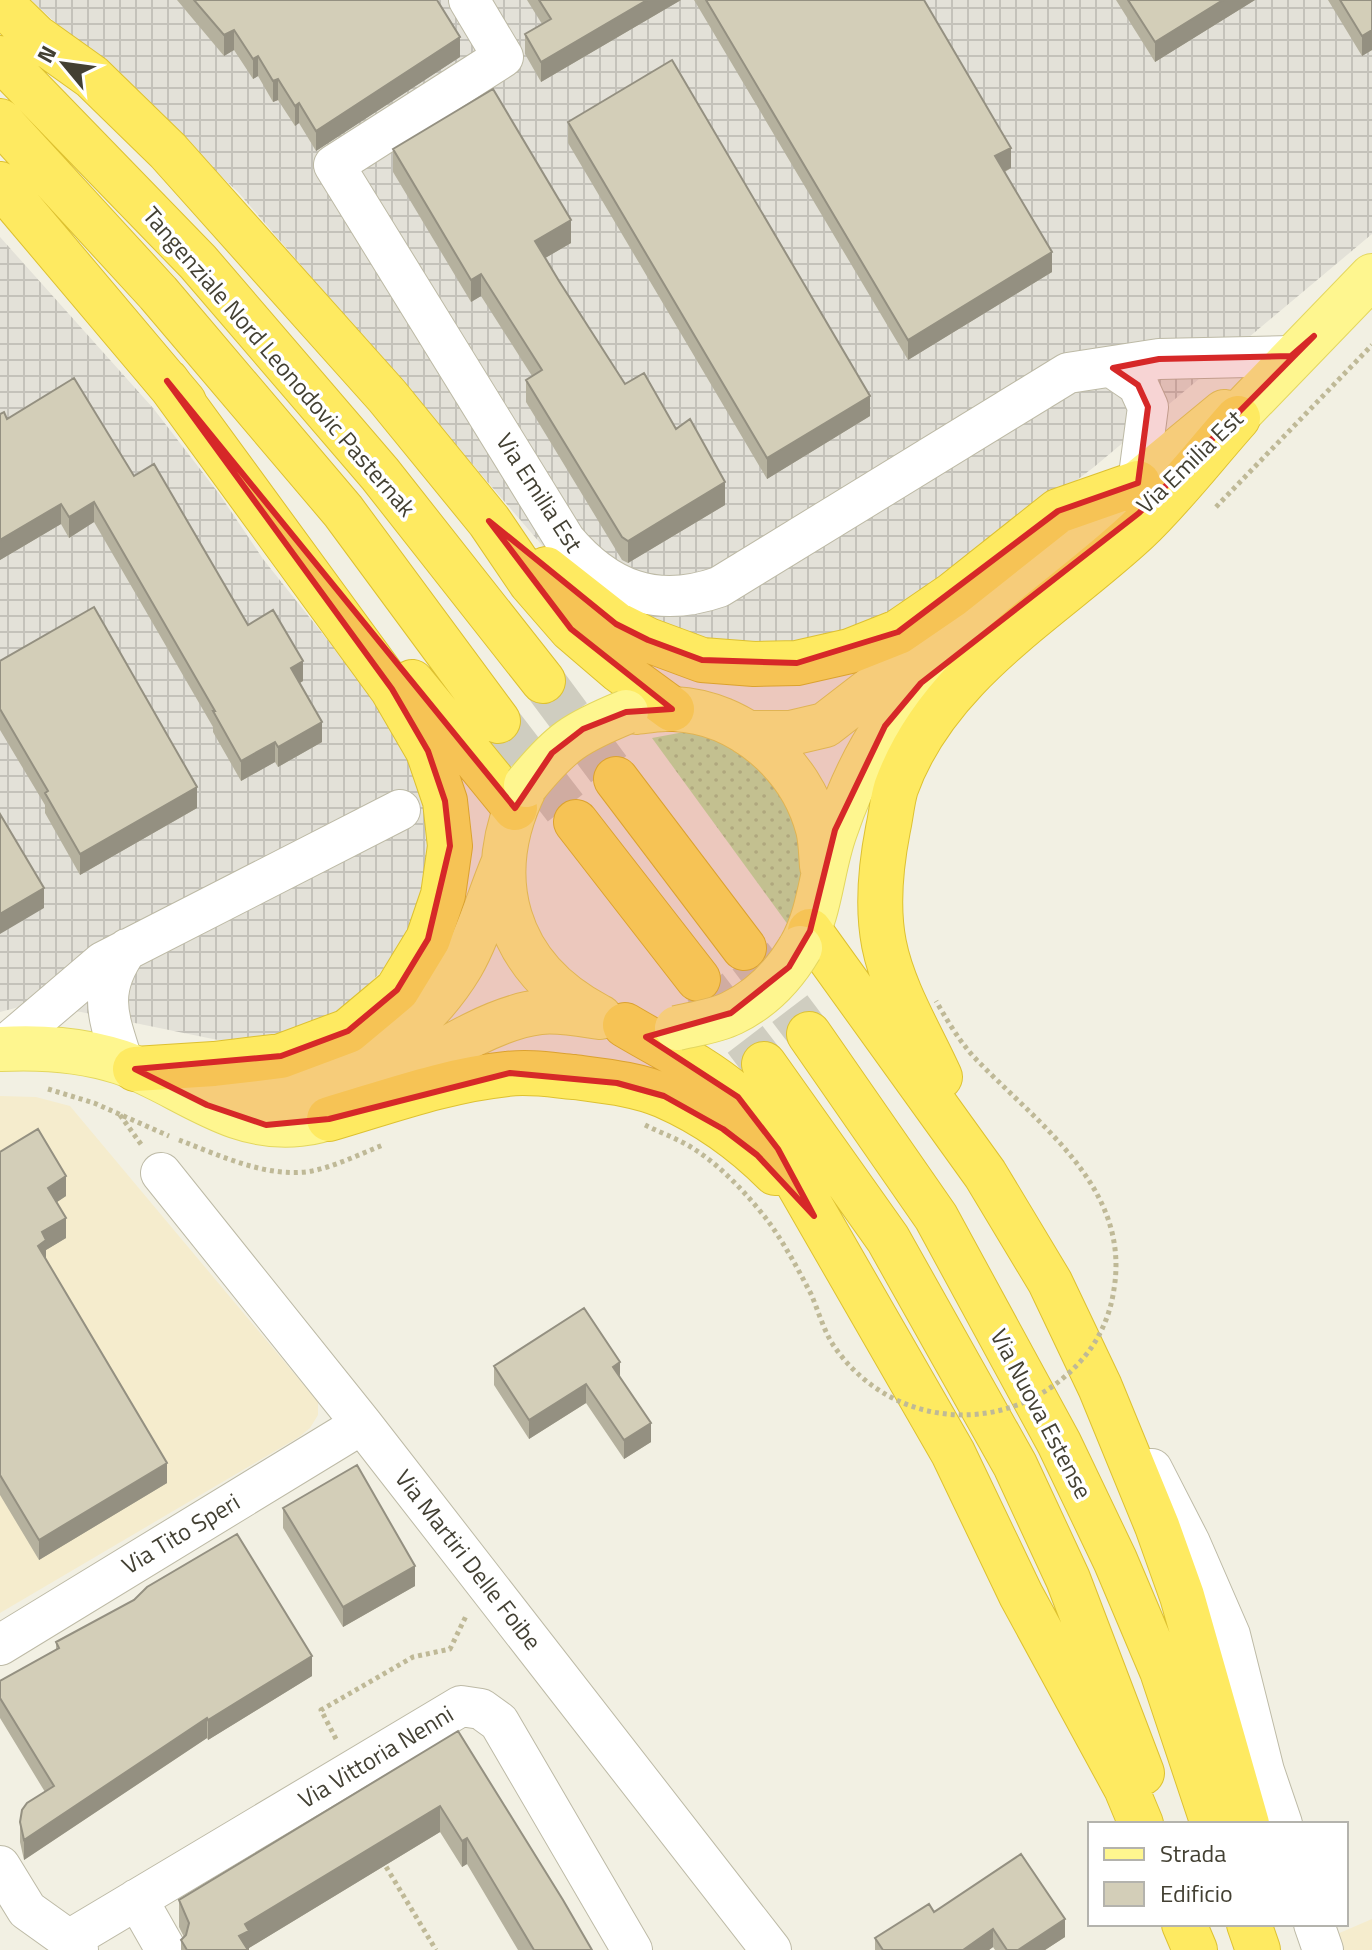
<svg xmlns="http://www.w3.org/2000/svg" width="1372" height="1950" font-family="'Titillium Web',sans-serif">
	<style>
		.commercial { fill: #f5eccd }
		.industrial { fill: url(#industrial-grid) }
		.grass { fill: url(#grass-dots) }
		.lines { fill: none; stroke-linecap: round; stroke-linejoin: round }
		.highway-tunnel { stroke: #cfcdc0; stroke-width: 44; stroke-dasharray: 44 22; stroke-linecap: butt }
		.minor-casing { stroke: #bdbaa6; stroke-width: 42 }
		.major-casing { stroke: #e3d75f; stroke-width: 46 }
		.highway-casing { stroke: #ddc131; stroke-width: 46 }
		.path { stroke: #bfb997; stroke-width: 5; stroke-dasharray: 4 4; stroke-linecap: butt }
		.minor { stroke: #fff; stroke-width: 40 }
		.major { stroke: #fef68f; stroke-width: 44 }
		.highway { stroke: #feea61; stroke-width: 44 }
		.major-bridge-casing { stroke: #e3d75f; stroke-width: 46; stroke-linecap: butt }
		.path-bridge { stroke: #bfb997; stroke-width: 5; stroke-dasharray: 4 4; stroke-linecap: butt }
		.major-bridge { stroke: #fef68f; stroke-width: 44 }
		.wall { fill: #b5b19e }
		.shaded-wall { fill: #949081 }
		.building { fill: #d3ceb8; stroke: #949081; stroke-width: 2 }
		.marked { fill: #d62828; fill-opacity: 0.2; stroke: #d62828; stroke-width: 6; stroke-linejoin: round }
		.labels { text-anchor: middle; stroke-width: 7; stroke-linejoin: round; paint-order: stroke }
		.street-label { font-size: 24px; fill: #434033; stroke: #fff }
	</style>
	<defs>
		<pattern id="industrial-grid" width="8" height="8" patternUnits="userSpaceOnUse" patternTransform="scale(2)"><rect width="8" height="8" fill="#e3e1d8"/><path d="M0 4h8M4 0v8" fill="none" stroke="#c4c2ba"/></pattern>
		<pattern id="grass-dots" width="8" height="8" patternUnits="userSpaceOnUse" patternTransform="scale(2)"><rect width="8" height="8" fill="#bfe7ab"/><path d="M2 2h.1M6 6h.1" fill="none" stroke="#a5c794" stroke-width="1.8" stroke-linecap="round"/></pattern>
	</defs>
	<rect width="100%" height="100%" fill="#f2f0e3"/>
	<!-- commercial -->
	<path class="commercial" d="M 0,1096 L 36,1097 L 70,1106 L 318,1402 L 318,1415 L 310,1428 L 299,1437 L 0,1613 Z
		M 1372,1919 L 1372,1950 L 1300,1950 Z"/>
	<!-- industrial -->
	<path class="industrial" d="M 31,0 L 1372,0 L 1372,234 L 1094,467 L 921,600 L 845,634 L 770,647 L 707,645 L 656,628 L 553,558 L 238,192 Z
		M 0,237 L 153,408 L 220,495 L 263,559 L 369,692 L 418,768 L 435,837 L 417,912 L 403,940 L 380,973 L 354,999 L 325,1021 L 284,1036 L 252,1041 L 218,1040 L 81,1012 L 23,1006 L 0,1012 Z"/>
	<!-- grass -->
	<path class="grass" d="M 684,732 L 708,732 L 772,767 L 813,863 L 794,933 L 652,738 Z"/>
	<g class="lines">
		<!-- highway-tunnel -->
		<path class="highway-tunnel" d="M 543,681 L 616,779
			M 498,721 L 576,822
			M 750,956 L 809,1034
			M 705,987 L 764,1064"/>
		<!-- minor casing -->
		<g class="minor-casing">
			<path id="minor" d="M 469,0 L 503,57 L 334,165 L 565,540 C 607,590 656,609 719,587 L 1068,373 L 1159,359 L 1291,356
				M 1113,368 L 1138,385 L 1148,407 L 1138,483
				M 1,1049 L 103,962 L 400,810
				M 123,1063 C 108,1016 97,992 127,949
				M 161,1173 L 362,1424 L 771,1950
				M 1152,1469 L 1190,1543 L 1230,1635 L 1264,1771 L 1282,1824
				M 0,1645 L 362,1424
				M 0,1866 L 27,1910 L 69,1940 L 78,1950
				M 137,1899 L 166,1950
				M 1314,1924 L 1323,1950
				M 69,1940 L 461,1706 L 481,1709 L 499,1722 L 632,1950"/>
		</g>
		<!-- major casing -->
		<g class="major-casing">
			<path id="major" d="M 1209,445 L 1372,276
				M 636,712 C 649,711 662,708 674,709 C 741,712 801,764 818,829 C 821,841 821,854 822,866
				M 747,733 L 791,733 L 825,725 L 1138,483 L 1224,412
				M 526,785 C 480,877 505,967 598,1016
				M 800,948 C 821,912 821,870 835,831 C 853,778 880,723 921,683 C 951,654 988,628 1022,602
				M 0,1049 C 41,1047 80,1049 120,1062 C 181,1083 231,1132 300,1124 C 336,1120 352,1105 382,1087 C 425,1062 491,1017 540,1012 C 560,1010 580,1014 600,1017
				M 181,1076 C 213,1081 246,1086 278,1085 C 351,1084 425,1026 461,966 C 479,935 489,897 503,864"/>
		</g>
		<!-- highway casing -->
		<g class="highway-casing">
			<path id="highway" d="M 0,2 L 36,37 L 92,77 L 168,151 L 387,396 L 489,521 L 531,583 L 571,629 L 620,671 L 672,709
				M 0,58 L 198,262 L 380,474 L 543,681
				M 0,121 L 158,293 L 343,511 L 498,721
				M 0,184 L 184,402
				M 546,569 L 616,624 L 648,640 L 702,660 L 754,664 L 797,663 L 850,651 L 898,632 L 952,595 L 1058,511 L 1138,483
				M 412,682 L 515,808
				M 616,779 L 744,948
				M 576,822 L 698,979
				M 810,931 L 985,1174 L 1050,1282 L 1100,1387 L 1157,1526 L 1182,1596 L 1247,1824
				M 625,1025 C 662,1047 703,1067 736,1095 C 753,1111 765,1130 778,1149 L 953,1453 L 1021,1595 L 1126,1788 L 1141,1824
				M 809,1034 L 936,1217 L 1059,1443 L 1115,1560 L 1162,1671 L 1213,1824
				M 764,1064 L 888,1239 L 1015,1465 L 1068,1579 L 1142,1773
				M 135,1069 L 214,1064 L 281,1056 L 348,1031 L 397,990 L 428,939 L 443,895 L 450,846 L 445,801 L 428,751 L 392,689 L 167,381
				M 940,1077 C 921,1035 893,990 884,944 C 877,908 881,865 888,829 C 891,816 892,801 896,788 C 937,673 1052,610 1137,531 C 1173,497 1205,455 1238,418
				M 329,1119 C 387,1102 447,1080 507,1074 C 529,1071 552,1075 574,1077 C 604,1081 637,1084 664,1096 C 705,1114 744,1142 775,1173
				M 1184,1924 L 1195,1950
				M 1249,1924 L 1258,1950"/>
		</g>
		<!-- path -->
		<path class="path" d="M 1216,507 L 1372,345
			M 48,1089 L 94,1103 L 169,1136
			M 120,1115 L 143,1147
			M 179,1140 C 219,1155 268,1179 312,1171 C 336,1166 360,1154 383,1145
			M 336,1739 L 321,1710 L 413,1657 L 450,1649 L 466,1616
			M 382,1860 L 436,1950"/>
		<!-- minor -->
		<use href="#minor" class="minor"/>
		<!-- major -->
		<use href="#major" class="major"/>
		<!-- highway -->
		<use href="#highway" class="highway"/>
		<!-- major-bridge casing -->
		<g class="major-bridge-casing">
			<path id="major-bridge" d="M 526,785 C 561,742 575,733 626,712
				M 677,1028 C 694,1024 716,1021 732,1013 C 761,999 784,975 800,948"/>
		</g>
		<!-- path-bridge -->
		<path class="path-bridge" d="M 645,1125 C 661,1133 679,1139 694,1149 C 721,1166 748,1195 768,1221 C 784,1243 798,1269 811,1294 C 819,1312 824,1333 836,1349 C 895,1431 1010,1437 1078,1364 C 1098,1343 1110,1317 1114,1289 C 1131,1186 1035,1122 973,1056 C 958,1039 947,1020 936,1001"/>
		<!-- major-bridge -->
		<use href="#major-bridge" class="major-bridge"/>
	</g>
	<!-- wall -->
	<path class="wall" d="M 177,0 L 437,0 L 460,57 L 316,151 L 299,123 L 295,126 L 278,100 L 273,102 L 258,76 L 253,79 L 234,50 L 224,56 Z
		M 527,0 L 681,0 L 541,82 L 525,54 L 525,34 L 542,24 Z
		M 694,0 L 924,0 L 1011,168 L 1005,172 L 1052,272 L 908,360 Z
		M 1116,0 L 1255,0 L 1155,62 Z
		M 1328,0 L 1372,0 L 1372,50 L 1362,56 Z
		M 568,122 L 870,416 L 767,479 L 568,143 Z
		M 393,149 L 571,243 L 545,258 L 559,281 L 625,384 L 676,429 L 725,505 L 628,563 L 622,560 L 526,402 L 526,380 L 532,376 L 481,296 L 471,302 L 393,172 Z
		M 0,414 L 134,476 L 248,625 L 303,681 L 300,683 L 322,742 L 278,767 L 275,762 L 241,781 L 213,732 L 213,727 L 94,522 L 69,538 L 61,524 L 0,560 Z
		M 0,661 L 197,808 L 80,875 L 45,813 L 45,805 L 0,730 Z
		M 0,1152 L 66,1196 L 57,1202 L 66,1238 L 46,1250 L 46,1259 L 167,1483 L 39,1560 L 0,1495 Z
		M 494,1366 L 620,1377 L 651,1442 L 624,1459 L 586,1403 L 529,1439 L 494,1385 Z
		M 283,1508 L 415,1586 L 343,1627 L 283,1528 Z
		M 56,1642 L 312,1676 L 208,1740 L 207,1738 L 24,1860 L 20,1842 L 20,1822 L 45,1792 L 0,1718 L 0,1681 L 56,1650 Z
		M 458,1731 L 592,1950 L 518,1950 L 467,1864 L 462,1867 L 440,1832 L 249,1948 L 249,1950 L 181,1950 L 181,1940 L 184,1937 L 179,1927 L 179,1900 Z
		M 934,1912 L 1065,1937 L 1045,1950 L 995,1950 L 993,1947 L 989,1950 L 875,1950 L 875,1938 Z"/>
	<!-- shaded-wall -->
	<path class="shaded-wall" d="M 647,0 L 681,0 L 541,82 L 541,62 Z
		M 1223,0 L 1255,0 L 1155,62 L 1155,42 Z
		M 234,30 L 234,50 L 224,56 L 224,35 Z
		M 1372,30 L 1372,50 L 1362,56 L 1362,36 Z
		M 460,37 L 460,57 L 316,151 L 316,131 Z
		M 258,56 L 258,76 L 253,79 L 253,59 Z
		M 278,79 L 278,100 L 273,102 L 273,81 Z
		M 299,103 L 299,123 L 295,126 L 295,106 Z
		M 1011,148 L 1011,168 L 995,176 L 995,156 Z
		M 571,220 L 571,243 L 535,264 L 535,241 Z
		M 1052,252 L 1052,272 L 908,360 L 908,340 Z
		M 481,274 L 481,296 L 471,302 L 471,280 Z
		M 870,396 L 870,416 L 767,479 L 767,458 Z
		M 725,482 L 725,505 L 628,563 L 628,541 Z
		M 94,502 L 94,522 L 69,538 L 69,517 Z
		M 61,504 L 61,524 L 0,560 L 0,540 Z
		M 303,661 L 303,681 L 291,688 L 291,668 Z
		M 322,722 L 322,742 L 278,767 L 278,747 Z
		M 275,742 L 275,762 L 241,781 L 241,761 Z
		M 197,787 L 197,808 L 80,875 L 80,854 Z
		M 44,888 L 44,908 L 0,934 L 0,914 Z
		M 66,1176 L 66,1196 L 48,1208 L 48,1188 Z
		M 66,1218 L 66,1238 L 46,1250 L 46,1260 L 38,1246 L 42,1232 Z
		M 620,1362 L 620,1381 L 613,1367 Z
		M 586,1384 L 586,1403 L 529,1439 L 529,1420 Z
		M 651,1423 L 651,1442 L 624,1459 L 624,1440 Z
		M 167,1463 L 167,1483 L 39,1560 L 39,1540 Z
		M 415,1566 L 415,1586 L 343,1627 L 343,1607 Z
		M 312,1656 L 312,1676 L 208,1740 L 208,1720 Z
		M 207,1718 L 207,1738 L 24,1860 L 24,1840 Z
		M 440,1806 L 440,1832 L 249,1948 L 249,1950 L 239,1950 L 239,1936 L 245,1924 Z
		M 467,1838 L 467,1864 L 462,1867 L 462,1841 Z
		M 1065,1919 L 1065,1937 L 1045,1950 L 1018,1950 Z
		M 993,1929 L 993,1947 L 989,1950 L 963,1950 Z"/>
	<!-- building -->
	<path class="building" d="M 194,0 L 437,0 L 460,37 L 316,131 L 299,103 L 295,106 L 278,79 L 273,81 L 258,56 L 253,59 L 234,30 L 224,35 Z
		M 539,0 L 647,0 L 541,62 L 525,34 L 551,19 Z
		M 706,0 L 924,0 L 1011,148 L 995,156 L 1052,252 L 908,340 Z
		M 1128,0 L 1223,0 L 1155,42 Z
		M 1340,0 L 1372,0 L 1372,30 L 1362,36 Z
		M 672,60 L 870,396 L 767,458 L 568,122 Z
		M 493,89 L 571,220 L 535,241 L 559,281 L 625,384 L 644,373 L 676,429 L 690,419 L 725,482 L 628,541 L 622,537 L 526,380 L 542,370 L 481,274 L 471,280 L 393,149 Z
		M 74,378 L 134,476 L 154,464 L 248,625 L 273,610 L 303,661 L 291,668 L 322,722 L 278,747 L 275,742 L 241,761 L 213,711 L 215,711 L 94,502 L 69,517 L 61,504 L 0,540 L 0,414 L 4,412 L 7,419 Z
		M 94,607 L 197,787 L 80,854 L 45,793 L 48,791 L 0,709 L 0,661 Z
		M 0,814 L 44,888 L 0,914 Z
		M 38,1129 L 66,1176 L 48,1188 L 66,1218 L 42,1232 L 46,1240 L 38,1246 L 167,1463 L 39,1540 L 0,1475 L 0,1152 Z
		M 584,1308 L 620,1362 L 613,1367 L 651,1423 L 624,1440 L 586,1384 L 529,1420 L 494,1366 Z
		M 357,1465 L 415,1566 L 343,1607 L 283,1508 Z
		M 237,1534 L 312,1656 L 208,1720 L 207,1718 L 24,1840 L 20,1822 L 22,1810 L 27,1803 L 54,1786 L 0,1698 L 0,1681 L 59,1648 L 56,1642 L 134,1600 L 147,1587 Z
		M 458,1731 L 563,1900 L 592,1950 L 534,1950 L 467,1838 L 462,1841 L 440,1806 L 245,1924 L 249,1931 L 239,1936 L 248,1950 L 187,1950 L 181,1940 L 186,1935 L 189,1923 L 179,1900 Z
		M 1021,1854 L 1065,1919 L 1018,1950 L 1007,1950 L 993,1929 L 963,1950 L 883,1950 L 875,1938 L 929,1904 L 934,1912 Z"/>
	<!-- marked area -->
	<path class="marked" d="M 1314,336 L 1139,513 L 921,683 L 885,726 L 835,830 L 810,931 L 789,967 L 731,1013 L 646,1037 L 738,1097 L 778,1149 L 814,1216 L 757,1155 L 723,1129 L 664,1096 L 617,1083 L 510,1073 L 329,1119 L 266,1125 L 207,1105 L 135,1069 L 281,1056 L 348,1031 L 397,990 L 428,939 L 450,846 L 445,801 L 428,751 L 392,689 L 167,381 L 515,808 L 552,753 L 583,729 L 626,712 L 672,709 L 571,629 L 489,521 L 616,624 L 648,640 L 702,660 L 797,663 L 898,632 L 1058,511 L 1138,483 L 1148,407 L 1138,385 L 1113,368 L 1159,359 L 1291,356 Z"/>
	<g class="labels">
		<!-- street labels -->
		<g class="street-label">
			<text transform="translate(279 362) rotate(49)" y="8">Tangenziale Nord Leonodovic Pasternak</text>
			<text transform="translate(1190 462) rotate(-44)" y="8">Via Emilia Est</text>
			<text transform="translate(539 493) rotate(57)" y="8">Via Emilia Est</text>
			<text transform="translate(1041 1414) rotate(62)" y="8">Via Nuova Estense</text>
			<text transform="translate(181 1534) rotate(-31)" y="8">Via Tito Speri</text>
			<text transform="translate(468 1560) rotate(52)" y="8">Via Martiri Delle Foibe</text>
			<text transform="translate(376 1757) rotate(-31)" y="8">Via Vittoria Nenni</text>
		</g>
	</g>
	<!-- legend -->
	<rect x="1088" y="1822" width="260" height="104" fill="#ffffff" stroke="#b4b3ad" stroke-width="2"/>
	<rect x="1104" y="1848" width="40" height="12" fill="#fef68f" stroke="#b4b3ad" stroke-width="2"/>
	<text x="1160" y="1862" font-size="24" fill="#434033">Strada</text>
	<rect x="1104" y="1882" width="40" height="24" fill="#d3ceb8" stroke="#b4b3ad" stroke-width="2"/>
	<text x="1160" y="1902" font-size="24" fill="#434033">Edificio</text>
	<!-- north arrow -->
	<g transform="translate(64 64) rotate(299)" stroke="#ffffff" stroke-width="6" paint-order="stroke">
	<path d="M0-6L14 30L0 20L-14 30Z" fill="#434033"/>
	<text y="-12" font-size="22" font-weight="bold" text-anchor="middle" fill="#434033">N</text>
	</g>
</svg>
